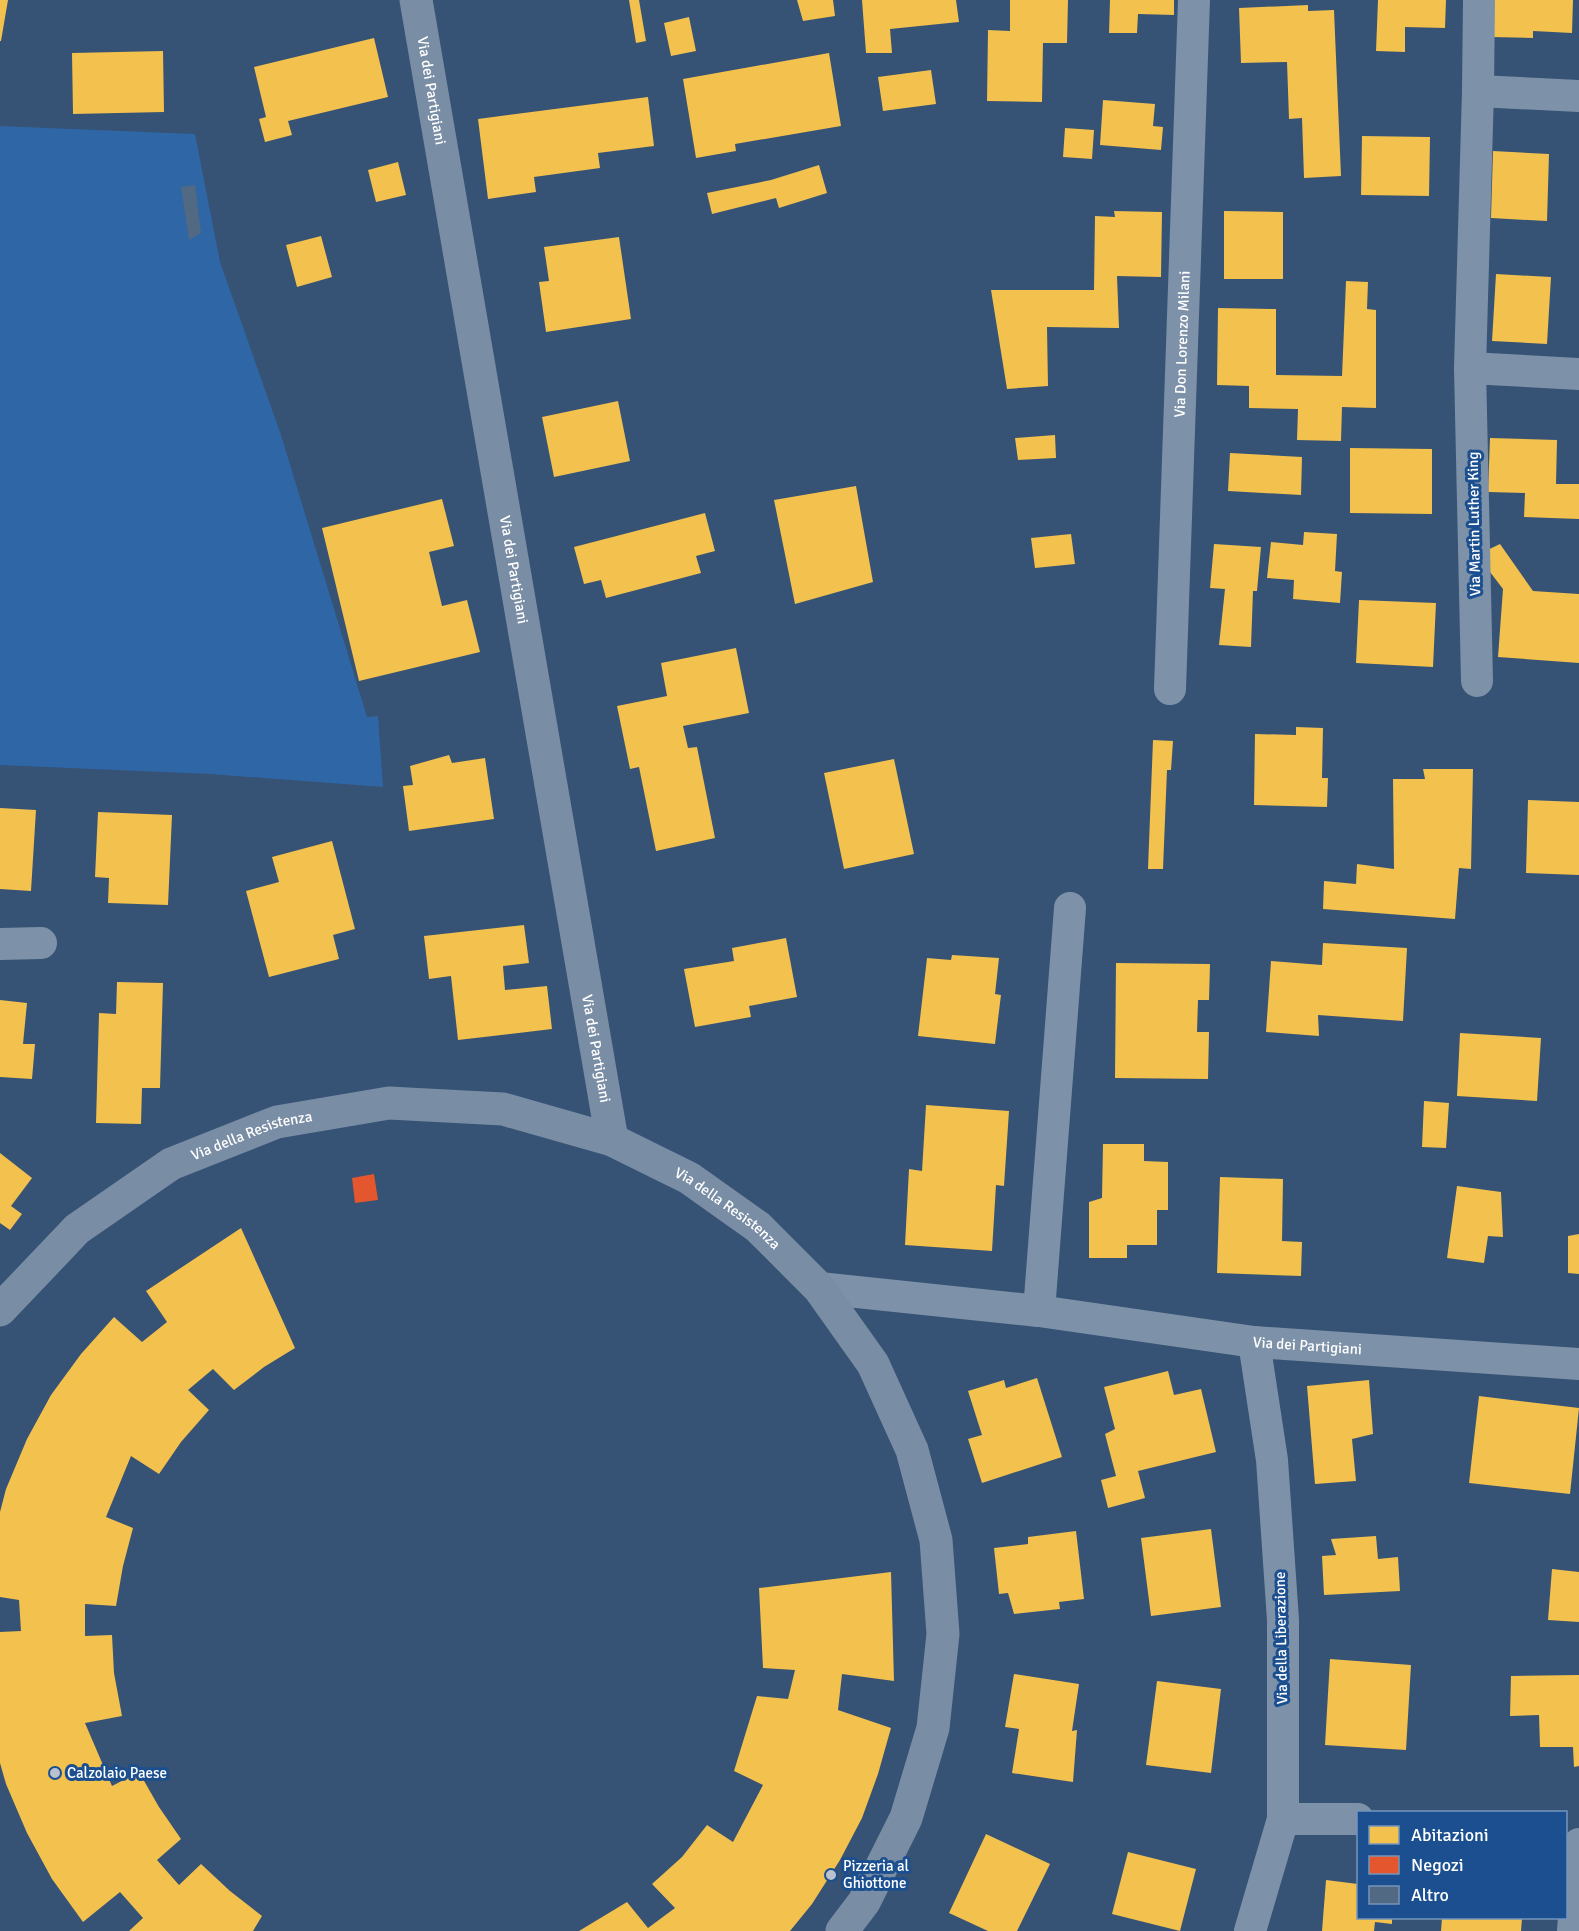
<svg xmlns="http://www.w3.org/2000/svg" width="1579" height="1931" font-family="Signika,sans-serif">
	<style>
		.green { fill: #2f66a5 }
		.homes { fill: #f2c14e }
		.shops { fill: #e4572e }
		.building { fill: #526984 }
		.lines { fill: none; stroke-linecap: round; stroke-linejoin: round }
		.street { stroke: #7d92a8; stroke-width: 32 }
		.secondary { stroke: #798da4; stroke-width: 33 }
		.poi-dot { fill: #b9c2ce; stroke: #1b4f8f; stroke-width: 2 }
		.labels { text-anchor: middle; stroke-width: 6; stroke-linejoin: round; paint-order: stroke }
		.street-label { font-size: 15px; fill: #fff; stroke: #1b4f8f }
		.poi-label { font-size: 15px; fill: #fff; stroke: #1b4f8f; text-anchor: start }
	</style>
	<rect width="100%" height="100%" fill="#365274"/>
	<!-- green -->
	<path class="green" d="M 0,126 L 195,134 L 220,262 L 281,435 L 367,717 L 378,716 L 383,787 L 209,774 L 0,765 Z"/>
	<!-- homes -->
	<path class="homes" d="M 0,0 L 8,0 L 1,41 L 0,41 Z
		M 629,0 L 639,0 L 646,41 L 636,43 Z
		M 797,0 L 833,0 L 835,16 L 803,21 Z
		M 862,0 L 956,0 L 959,22 L 890,29 L 892,53 L 866,53 Z
		M 1010,0 L 1068,0 L 1067,43 L 1043,43 L 1042,102 L 987,101 L 988,30 L 1010,31 Z
		M 1110,0 L 1174,0 L 1174,15 L 1138,14 L 1137,33 L 1109,33 Z
		M 1378,0 L 1446,0 L 1445,28 L 1405,27 L 1405,52 L 1376,51 Z
		M 1492,0 L 1573,0 L 1572,33 L 1533,31 L 1533,38 L 1491,37 Z
		M 1308,5 L 1308,11 L 1334,10 L 1341,176 L 1304,178 L 1302,118 L 1289,119 L 1287,62 L 1241,63 L 1239,8 Z
		M 689,17 L 696,51 L 671,56 L 664,23 Z
		M 374,38 L 388,97 L 288,121 L 292,135 L 265,142 L 259,119 L 266,117 L 254,67 Z
		M 163,51 L 164,112 L 73,114 L 72,53 Z
		M 829,53 L 841,126 L 735,144 L 736,151 L 696,158 L 683,79 Z
		M 931,70 L 936,104 L 883,111 L 878,77 Z
		M 648,97 L 654,146 L 598,153 L 600,168 L 534,177 L 536,192 L 488,199 L 478,119 Z
		M 1103,100 L 1155,104 L 1153,126 L 1163,127 L 1161,150 L 1100,145 Z
		M 1065,128 L 1094,130 L 1092,159 L 1063,157 Z
		M 1362,136 L 1430,137 L 1429,196 L 1361,195 Z
		M 1493,151 L 1549,154 L 1547,221 L 1491,218 Z
		M 398,162 L 406,195 L 376,202 L 368,170 Z
		M 819,165 L 827,193 L 779,208 L 776,198 L 712,214 L 707,193 L 771,180 Z
		M 1114,211 L 1162,212 L 1161,277 L 1117,276 L 1119,328 L 1047,327 L 1048,386 L 1007,389 L 991,290 L 1094,290 L 1095,216 L 1115,217 Z
		M 1224,211 L 1283,212 L 1283,279 L 1224,279 Z
		M 321,236 L 332,277 L 297,287 L 286,245 Z
		M 619,237 L 631,319 L 546,332 L 539,282 L 549,281 L 544,247 Z
		M 1496,274 L 1551,277 L 1547,344 L 1492,341 Z
		M 1346,281 L 1368,282 L 1367,309 L 1376,310 L 1376,408 L 1342,407 L 1341,441 L 1297,440 L 1298,409 L 1249,408 L 1249,386 L 1217,385 L 1218,308 L 1276,309 L 1276,375 L 1342,376 Z
		M 618,401 L 630,461 L 554,477 L 542,417 Z
		M 1055,435 L 1056,458 L 1018,460 L 1015,438 Z
		M 1490,438 L 1557,440 L 1556,484 L 1579,484 L 1579,519 L 1524,517 L 1525,493 L 1488,492 Z
		M 1350,448 L 1432,449 L 1432,514 L 1350,513 Z
		M 1230,453 L 1302,457 L 1301,495 L 1228,491 Z
		M 856,486 L 873,582 L 795,604 L 774,500 Z
		M 442,499 L 454,546 L 429,552 L 442,606 L 467,600 L 480,652 L 359,681 L 322,528 Z
		M 705,513 L 715,551 L 696,556 L 701,573 L 606,598 L 601,580 L 584,584 L 574,547 Z
		M 1304,532 L 1337,534 L 1335,571 L 1342,572 L 1340,603 L 1293,599 L 1294,580 L 1267,578 L 1271,542 L 1303,545 Z
		M 1071,534 L 1075,564 L 1035,568 L 1031,538 Z
		M 1214,544 L 1261,547 L 1257,591 L 1253,591 L 1251,647 L 1219,645 L 1225,589 L 1210,588 Z
		M 1500,544 L 1533,591 L 1579,594 L 1579,663 L 1498,657 L 1503,589 L 1477,555 Z
		M 1359,600 L 1436,603 L 1433,667 L 1356,663 Z
		M 736,648 L 749,713 L 683,726 L 688,748 L 697,747 L 715,838 L 656,851 L 639,767 L 630,769 L 617,706 L 667,696 L 661,663 Z
		M 1296,727 L 1323,728 L 1322,778 L 1328,778 L 1327,807 L 1254,805 L 1255,734 L 1296,735 Z
		M 1153,740 L 1173,741 L 1171,770 L 1167,770 L 1163,869 L 1148,869 Z
		M 449,755 L 452,763 L 485,758 L 494,819 L 409,831 L 403,786 L 413,785 L 410,766 Z
		M 894,759 L 914,854 L 844,869 L 824,773 Z
		M 1423,769 L 1473,769 L 1471,869 L 1459,868 L 1455,919 L 1323,909 L 1324,881 L 1356,884 L 1357,864 L 1394,869 L 1393,779 L 1425,779 Z
		M 1528,800 L 1579,802 L 1579,875 L 1526,873 Z
		M 0,808 L 36,810 L 31,891 L 0,889 Z
		M 98,812 L 172,815 L 168,905 L 108,903 L 109,878 L 95,877 Z
		M 332,841 L 355,929 L 333,935 L 339,959 L 269,977 L 246,891 L 279,882 L 272,857 Z
		M 524,925 L 529,963 L 503,966 L 505,990 L 547,986 L 552,1029 L 458,1040 L 451,976 L 429,979 L 424,936 Z
		M 786,938 L 797,997 L 749,1006 L 751,1017 L 695,1027 L 684,969 L 734,961 L 732,948 Z
		M 1323,943 L 1407,948 L 1403,1021 L 1318,1015 L 1319,1036 L 1266,1032 L 1271,961 L 1322,965 Z
		M 952,955 L 999,958 L 995,994 L 1001,995 L 995,1044 L 918,1036 L 927,958 L 951,960 Z
		M 1116,963 L 1210,964 L 1209,1000 L 1198,1000 L 1197,1032 L 1209,1032 L 1208,1079 L 1115,1078 Z
		M 117,982 L 163,983 L 160,1088 L 142,1088 L 141,1124 L 96,1123 L 99,1013 L 116,1014 Z
		M 0,1000 L 27,1003 L 23,1044 L 35,1044 L 32,1079 L 0,1077 Z
		M 1460,1033 L 1541,1038 L 1537,1101 L 1457,1096 Z
		M 1424,1101 L 1449,1103 L 1446,1148 L 1422,1147 Z
		M 926,1105 L 1009,1111 L 1004,1186 L 996,1185 L 992,1251 L 905,1245 L 909,1169 L 922,1171 Z
		M 1103,1144 L 1144,1144 L 1144,1161 L 1168,1162 L 1168,1210 L 1157,1210 L 1157,1245 L 1127,1245 L 1127,1258 L 1089,1258 L 1089,1202 L 1102,1198 Z
		M 0,1153 L 32,1178 L 11,1206 L 22,1214 L 10,1230 L 0,1223 Z
		M 1220,1177 L 1283,1179 L 1282,1241 L 1302,1242 L 1301,1276 L 1217,1273 Z
		M 1457,1186 L 1501,1192 L 1503,1237 L 1488,1236 L 1484,1263 L 1447,1258 Z
		M 241,1228 L 295,1348 L 264,1367 L 234,1390 L 213,1369 L 188,1390 L 209,1410 L 181,1442 L 159,1474 L 131,1456 L 106,1517 L 133,1528 L 123,1566 L 116,1606 L 85,1604 L 85,1636 L 112,1635 L 114,1673 L 122,1716 L 85,1723 L 112,1786 L 139,1772 L 159,1807 L 181,1839 L 157,1860 L 179,1885 L 201,1864 L 230,1891 L 262,1916 L 253,1931 L 129,1931 L 143,1918 L 120,1892 L 83,1922 L 52,1879 L 27,1833 L 6,1784 L 0,1763 L 0,1632 L 21,1631 L 19,1600 L 0,1597 L 0,1512 L 6,1489 L 27,1439 L 51,1395 L 81,1354 L 114,1317 L 142,1342 L 167,1322 L 146,1291 Z
		M 1579,1234 L 1579,1274 L 1568,1273 L 1568,1236 Z
		M 1168,1371 L 1174,1395 L 1201,1389 L 1216,1452 L 1138,1471 L 1145,1498 L 1108,1508 L 1101,1480 L 1116,1476 L 1105,1434 L 1115,1429 L 1104,1387 Z
		M 1037,1378 L 1062,1457 L 982,1483 L 968,1439 L 982,1435 L 968,1391 L 1004,1380 L 1006,1388 Z
		M 1369,1380 L 1373,1434 L 1352,1439 L 1356,1481 L 1315,1484 L 1307,1386 Z
		M 1479,1396 L 1579,1408 L 1570,1494 L 1469,1483 Z
		M 1211,1529 L 1221,1607 L 1151,1616 L 1141,1538 Z
		M 1076,1531 L 1084,1599 L 1059,1602 L 1060,1609 L 1014,1614 L 1008,1593 L 999,1594 L 994,1548 L 1028,1544 L 1028,1537 Z
		M 1376,1536 L 1378,1559 L 1398,1557 L 1400,1591 L 1324,1595 L 1322,1556 L 1336,1555 L 1331,1539 Z
		M 1552,1569 L 1579,1572 L 1579,1622 L 1548,1620 Z
		M 891,1572 L 894,1681 L 842,1674 L 838,1710 L 891,1728 L 878,1774 L 862,1818 L 840,1860 L 812,1904 L 790,1931 L 579,1931 L 627,1902 L 648,1928 L 675,1908 L 652,1884 L 682,1857 L 707,1825 L 733,1842 L 763,1785 L 734,1771 L 757,1696 L 788,1699 L 795,1670 L 763,1668 L 759,1588 Z
		M 1330,1659 L 1411,1665 L 1406,1750 L 1325,1745 Z
		M 1014,1674 L 1079,1684 L 1072,1731 L 1077,1730 L 1073,1782 L 1012,1773 L 1019,1729 L 1005,1727 Z
		M 1579,1675 L 1579,1766 L 1574,1767 L 1573,1747 L 1540,1747 L 1539,1715 L 1510,1716 L 1511,1676 Z
		M 1157,1681 L 1221,1689 L 1211,1773 L 1146,1765 Z
		M 986,1834 L 1050,1864 L 1017,1931 L 988,1931 L 949,1913 Z
		M 1128,1852 L 1196,1869 L 1180,1931 L 1112,1914 Z
		M 1326,1880 L 1358,1884 L 1358,1918 L 1392,1918 L 1392,1924 L 1375,1922 L 1374,1931 L 1322,1931 Z
		M 1442,1918 L 1522,1918 L 1521,1931 L 1441,1931 Z"/>
	<!-- shops -->
	<path class="shops" d="M 374,1174 L 378,1200 L 355,1203 L 352,1178 Z"/>
	<!-- building -->
	<path class="building" d="M 195,185 L 201,233 L 189,240 L 181,187 Z"/>
	<g class="lines">
		<!-- street -->
		<g class="street">
			<path d="M 1478,91 L 1579,96"/>
			<path d="M 1470,368 L 1579,374"/>
			<path d="M 1477,681 L 1470,368 L 1478,91 L 1479,0"/>
			<path id="s1" d="M 1170,689 L 1194,0"/>
			<path d="M 0,944 L 41,943"/>
			<path id="s2" d="M 819,1288 L 1039,1311 L 1254,1342 L 1579,1364"/>
			<path d="M 1039,1311 L 1070,908"/>
			<path d="M 1283,1819 L 1358,1819"/>
			<path d="M 1250,1931 L 1283,1819 L 1283,1620 L 1272,1460 L 1254,1342"/>
			<path d="M 1573,1931 L 1579,1844"/>
		</g>
		<!-- secondary -->
		<g class="secondary">
			<path id="s3" d="M 416,0 L 612,1140"/>
			<path id="s4" d="M 0,1310 L 77,1229 L 171,1164 L 277,1122 L 389,1103 L 503,1109 L 612,1140 L 689,1178 L 758,1227 L 819,1288 L 873,1364 L 912,1450 L 936,1540 L 943,1634 L 933,1728 L 906,1818 L 864,1902 L 842,1931"/>
		</g>
	</g>
	<!-- markers -->
	<g class="poi-dot">
		<circle cx="55" cy="1773" r="6"/>
		<circle cx="831" cy="1875" r="6"/>
	</g>
	<g class="labels">
		<!-- street labels -->
		<g class="street-label">
			<text dy="5" stroke="none"><textPath href="#s3" startOffset="92">Via dei Partigiani</textPath></text>
			<text dy="5" stroke="none"><textPath href="#s1" startOffset="345">Via Don Lorenzo Milani</textPath></text>
			<text transform="translate(1474 524) rotate(-91)" y="5">Via Martin Luther King</text>
			<text dy="5" stroke="none"><textPath href="#s3" startOffset="578">Via dei Partigiani</textPath></text>
			<text dy="5" stroke="none"><textPath href="#s3" startOffset="1064">Via dei Partigiani</textPath></text>
			<text dy="5" stroke="none"><textPath href="#s4" startOffset="312">Via della Resistenza</textPath></text>
			<text dy="5" stroke="none"><textPath href="#s4" startOffset="816">Via della Resistenza</textPath></text>
			<text dy="5" stroke="none"><textPath href="#s2" startOffset="492">Via dei Partigiani</textPath></text>
			<text transform="translate(1281 1638) rotate(-91)" y="5">Via della Liberazione</text>
		</g>
		<!-- poi labels -->
		<g class="poi-label">
			<text x="67" y="1778">Calzolaio Paese</text>
			<text x="843" y="1871">Pizzeria al<tspan x="843" dy="17">Ghiottone</tspan></text>
		</g>
	</g>
	<!-- legend -->
	<rect x="1357" y="1811" width="210" height="108" fill="#1b4f8f" stroke="#7695bc" stroke-width="1.5"/>
	<rect x="1369" y="1826" width="30" height="18" fill="#f2c14e" stroke="#7695bc" stroke-width="1.5"/>
	<text x="1411" y="1841" font-size="18" fill="#ffffff">Abitazioni</text>
	<rect x="1369" y="1856" width="30" height="18" fill="#e4572e" stroke="#7695bc" stroke-width="1.5"/>
	<text x="1411" y="1871" font-size="18" fill="#ffffff">Negozi</text>
	<rect x="1369" y="1886" width="30" height="18" fill="#526984" stroke="#7695bc" stroke-width="1.5"/>
	<text x="1411" y="1901" font-size="18" fill="#ffffff">Altro</text>
</svg>
